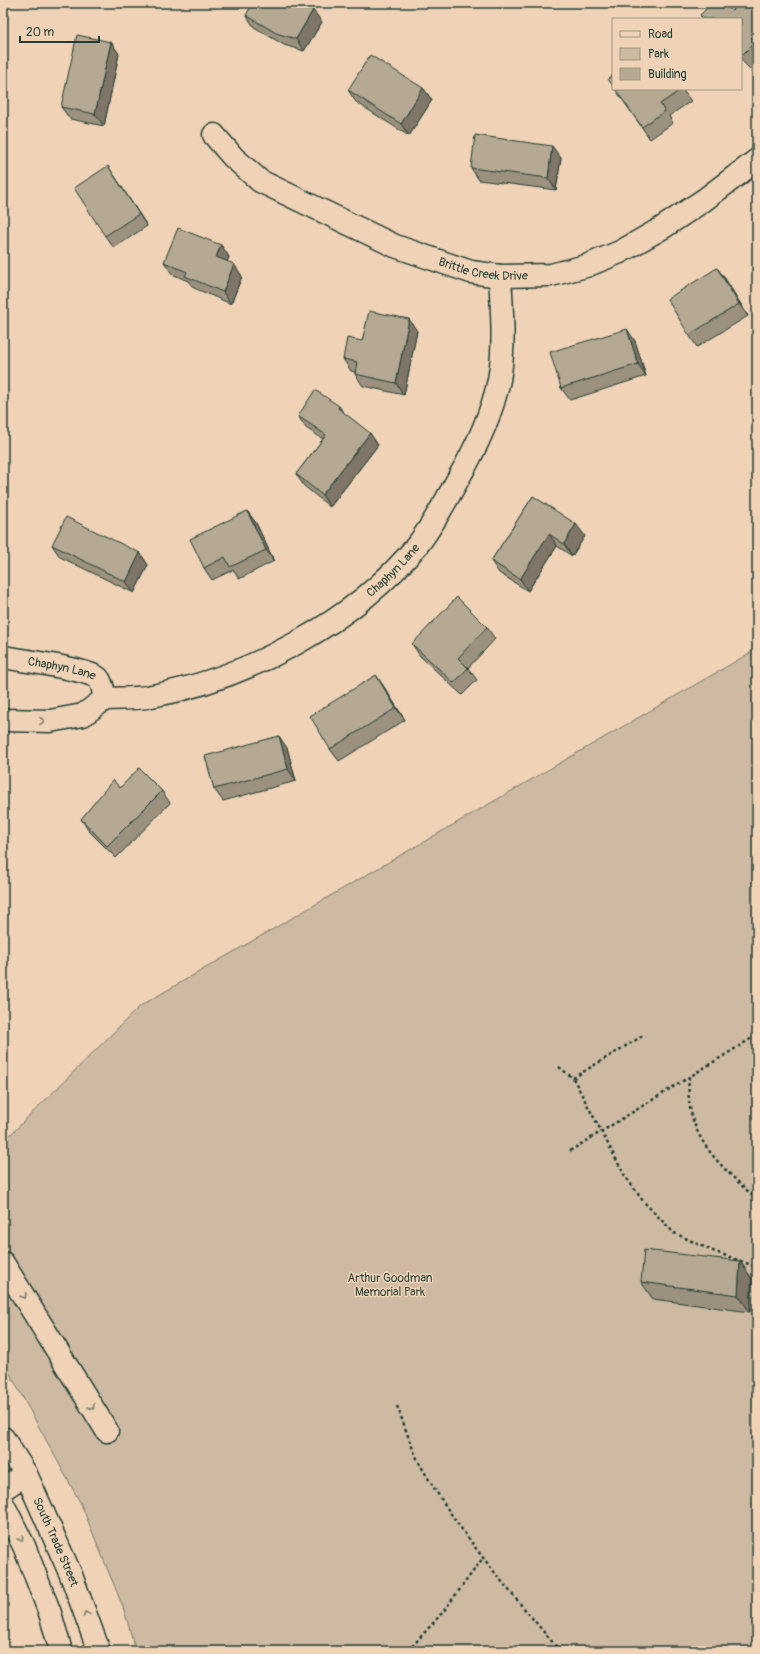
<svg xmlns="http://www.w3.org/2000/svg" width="760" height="1654" font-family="Pangolin,sans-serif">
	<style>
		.green { fill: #cebaa2; stroke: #767c6b }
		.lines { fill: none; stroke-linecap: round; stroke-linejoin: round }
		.minor-casing { stroke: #1f3d34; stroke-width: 25 }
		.secondary-casing { stroke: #1f3d34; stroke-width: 25 }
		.path { stroke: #1f3d34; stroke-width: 2.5; stroke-dasharray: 3 3; stroke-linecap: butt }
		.minor { stroke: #f0d3b7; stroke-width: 22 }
		.secondary { stroke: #f0d3b7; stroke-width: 22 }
		.wall { fill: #9c917e; stroke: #1f3d34 }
		.shaded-wall { fill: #7f7667; stroke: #1f3d34 }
		.building { fill: #b5a993; stroke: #1f3d34 }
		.oneway { stroke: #7d806f }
		.labels { text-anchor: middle; stroke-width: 3; stroke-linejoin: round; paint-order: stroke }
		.street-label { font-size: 12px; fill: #1f3d34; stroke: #f0d3b7 }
		.park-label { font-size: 12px; fill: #304a3f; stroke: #f0d3b7 }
	</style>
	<rect width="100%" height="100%" fill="#f0d3b7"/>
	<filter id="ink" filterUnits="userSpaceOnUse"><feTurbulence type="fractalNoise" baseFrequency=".025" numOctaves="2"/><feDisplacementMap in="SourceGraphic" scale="8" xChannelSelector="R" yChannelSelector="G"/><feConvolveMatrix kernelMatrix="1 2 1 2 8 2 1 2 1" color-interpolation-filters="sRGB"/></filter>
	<g filter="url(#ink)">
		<!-- green -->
		<path class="green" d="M 757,649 L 757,1651 L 136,1651 L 123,1607 L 81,1504 L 3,1361 L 3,1142 L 140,1006 Z"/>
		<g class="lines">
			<!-- minor casing -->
			<g class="minor-casing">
				<g id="minor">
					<path id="s1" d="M 214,135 L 233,157 L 260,181 L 395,246 L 471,272 L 500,276 L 551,275 L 586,266 L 620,252 L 662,228 L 704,200 L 757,160"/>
					<path id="s2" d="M 3,657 C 21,660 86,669 98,678 C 103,683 103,692 105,699 L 83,715 L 50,721 L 3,720"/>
					<path id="s3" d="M 105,699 C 118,698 133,699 147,697 C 246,679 355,623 419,543 C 434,523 446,501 458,479 C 475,450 492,413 499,380 C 505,346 502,311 500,276"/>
					<path d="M 3,1263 L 107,1431"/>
					<path d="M 3,1489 L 26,1474"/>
				</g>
			</g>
			<!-- secondary casing -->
			<g class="secondary-casing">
				<g id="secondary">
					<path id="s4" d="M 3,1438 L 26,1474 L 71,1575 L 99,1651"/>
					<path d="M 3,1504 L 24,1546 L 50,1613 L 61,1651"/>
				</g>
			</g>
			<!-- path -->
			<path class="path" d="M 559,1067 L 573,1078 L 625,1176 L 643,1201 L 674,1233 L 713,1251 L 757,1267
				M 689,1077 C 684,1138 718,1162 757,1200
				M 573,1078 L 644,1035
				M 570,1151 L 757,1035
				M 397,1406 C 405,1426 411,1448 421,1466 C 459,1533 510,1592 560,1651
				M 408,1651 L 443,1612 L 483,1558"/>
			<!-- minor -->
			<use href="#minor" class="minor"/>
			<!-- secondary -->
			<use href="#secondary" class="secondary"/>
		</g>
		<!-- wall -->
		<path class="wall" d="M 757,3 L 757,70 L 754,73 L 741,60 L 741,19 L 703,19 L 700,15 L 732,11 Z
			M 246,15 L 322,22 L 304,51 L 284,45 L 254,27 Z
			M 111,42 L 119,54 L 104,126 L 70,119 L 61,107 Z
			M 423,88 L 432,100 L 409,136 L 356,102 L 348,90 Z
			M 615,89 L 682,89 L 691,101 L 669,116 L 673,123 L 650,139 Z
			M 561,158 L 556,190 L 479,180 L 471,168 Z
			M 108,166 L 147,226 L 114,248 L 105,236 Z
			M 221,245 L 229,257 L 227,261 L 242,276 L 231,304 L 194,288 L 188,281 L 172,274 L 164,262 Z
			M 717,268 L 726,280 L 748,316 L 697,347 L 689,335 Z
			M 417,331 L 404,395 L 363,386 L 355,374 L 355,372 L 351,371 L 343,359 L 362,341 Z
			M 635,341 L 646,376 L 570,400 L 561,388 Z
			M 343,413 L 378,445 L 330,507 L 304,486 L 296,474 L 323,439 L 306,428 L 298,416 Z
			M 533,496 L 585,536 L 572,556 L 557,546 L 528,591 L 499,573 L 491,561 Z
			M 247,511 L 256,523 L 274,561 L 239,579 L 233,570 L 212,580 L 204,568 Z
			M 52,545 L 140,553 L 148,565 L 134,593 L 60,557 Z
			M 487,627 L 495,639 L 468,668 L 477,680 L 462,695 L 420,656 L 412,644 Z
			M 376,675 L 384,687 L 405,720 L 339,761 L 330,749 Z
			M 287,748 L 296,781 L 223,801 L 214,789 Z
			M 120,788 L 162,791 L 170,803 L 116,858 L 89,831 L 81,819 Z
			M 740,1261 L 752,1279 L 750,1312 L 653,1299 L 641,1282 Z"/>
		<!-- shaded-wall -->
		<path class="shaded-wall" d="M 313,10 L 322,22 L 304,51 L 296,39 Z
			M 111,42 L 119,54 L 104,126 L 95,114 Z
			M 423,88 L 432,100 L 409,136 L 401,124 Z
			M 552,146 L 561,158 L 556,190 L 548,178 Z
			M 108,166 L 116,178 L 147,226 L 139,214 Z
			M 221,245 L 229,257 L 224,269 L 216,257 Z
			M 234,264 L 242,276 L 231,304 L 223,292 Z
			M 717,268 L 726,280 L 748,316 L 739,304 Z
			M 409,319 L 417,331 L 404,395 L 396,383 Z
			M 627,329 L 635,341 L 646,376 L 638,364 Z
			M 339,406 L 347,418 L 338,408 Z
			M 370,433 L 378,445 L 330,507 L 322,495 Z
			M 247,511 L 256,523 L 274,561 L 266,550 Z
			M 576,524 L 585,536 L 572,556 L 564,544 Z
			M 549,534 L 557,546 L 528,591 L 520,579 Z
			M 140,553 L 148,565 L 134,593 L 126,582 Z
			M 376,675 L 384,687 L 405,720 L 396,708 Z
			M 279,736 L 287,748 L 296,781 L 288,769 Z
			M 740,1261 L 752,1279 L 750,1312 L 738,1295 Z"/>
		<!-- building -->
		<path class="building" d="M 253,3 L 301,3 L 313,10 L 296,39 L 276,33 L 246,15 Z
			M 712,3 L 724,3 L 732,11 L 740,3 L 757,3 L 757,40 L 742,55 L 741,54 L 741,19 L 704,19 L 700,15 Z
			M 77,35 L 111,42 L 95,114 L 61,107 Z
			M 370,55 L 423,88 L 401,124 L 348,90 Z
			M 613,75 L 613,86 L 608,79 Z
			M 615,89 L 682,89 L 660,104 L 665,111 L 642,127 Z
			M 475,135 L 552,146 L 548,178 L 471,168 Z
			M 108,166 L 139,214 L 105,236 L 74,188 Z
			M 178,228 L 221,245 L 216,257 L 234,264 L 223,292 L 185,276 L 187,272 L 164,262 Z
			M 717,268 L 739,304 L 689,335 L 667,299 Z
			M 369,311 L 409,319 L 396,383 L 355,374 L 357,362 L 343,359 L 347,338 L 362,341 Z
			M 627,329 L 638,364 L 561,388 L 550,352 Z
			M 315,390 L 339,406 L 338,408 L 370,433 L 322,495 L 296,474 L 326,435 L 298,416 Z
			M 533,496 L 576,524 L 564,544 L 549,534 L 520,579 L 491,561 Z
			M 247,511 L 266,550 L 230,567 L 225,557 L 204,568 L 190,539 Z
			M 66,517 L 140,553 L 126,582 L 52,545 Z
			M 457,597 L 487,627 L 458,658 L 468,668 L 454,683 L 412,644 Z
			M 376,675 L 396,708 L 330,749 L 310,716 Z
			M 279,736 L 288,769 L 214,789 L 205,756 Z
			M 139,768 L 162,791 L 107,846 L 81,819 L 113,780 L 120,788 Z
			M 644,1250 L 740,1261 L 738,1295 L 641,1282 Z"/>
		<!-- one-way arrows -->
		<defs><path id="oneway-chevron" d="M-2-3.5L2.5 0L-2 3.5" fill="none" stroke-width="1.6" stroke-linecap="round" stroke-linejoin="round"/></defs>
		<g class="oneway">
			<use href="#oneway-chevron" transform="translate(42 721) rotate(1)"/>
			<use href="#oneway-chevron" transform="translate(24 1296) rotate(58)"/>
			<use href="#oneway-chevron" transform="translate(92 1407) rotate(58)"/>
			<use href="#oneway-chevron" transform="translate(21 1539) rotate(63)"/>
			<use href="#oneway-chevron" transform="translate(86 1614) rotate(-111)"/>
		</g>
	</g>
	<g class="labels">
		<!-- street labels -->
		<g class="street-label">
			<text dy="4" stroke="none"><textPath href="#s1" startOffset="307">Brittle Creek Drive</textPath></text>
			<text dy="4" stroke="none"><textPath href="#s3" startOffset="323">Chaphyn Lane</textPath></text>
			<text dy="4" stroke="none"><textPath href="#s2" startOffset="60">Chaphyn Lane</textPath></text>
			<text dy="4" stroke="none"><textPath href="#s4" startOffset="117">South Trade Street</textPath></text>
		</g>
		<!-- park labels -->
		<g class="park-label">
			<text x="390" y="1282">Arthur Goodman<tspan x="390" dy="14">Memorial Park</tspan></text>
		</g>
	</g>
	<!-- margin -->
	<rect width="760" height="1654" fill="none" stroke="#f0d3b7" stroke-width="16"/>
	<rect x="8" y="8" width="744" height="1638" fill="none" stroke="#1f3d34" stroke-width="1.5" filter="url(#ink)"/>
	<!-- legend -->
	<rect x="612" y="18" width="130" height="72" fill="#f0d3b7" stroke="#9c9783"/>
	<rect x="620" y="31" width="20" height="6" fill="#f0d3b7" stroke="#9c9783"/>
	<text x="648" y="38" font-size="12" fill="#1f3d34">Road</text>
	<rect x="620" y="48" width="20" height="12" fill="#cebaa2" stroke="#9c9783"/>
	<text x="648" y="58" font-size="12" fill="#1f3d34">Park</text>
	<rect x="620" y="68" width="20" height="12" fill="#b5a993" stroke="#9c9783"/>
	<text x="648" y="78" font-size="12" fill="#1f3d34">Building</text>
	<!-- scale -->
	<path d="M20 36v6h79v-6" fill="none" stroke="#1f3d34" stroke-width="2"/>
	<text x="26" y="36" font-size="12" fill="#1f3d34" stroke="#f0d3b7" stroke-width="3" paint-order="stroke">20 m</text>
</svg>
